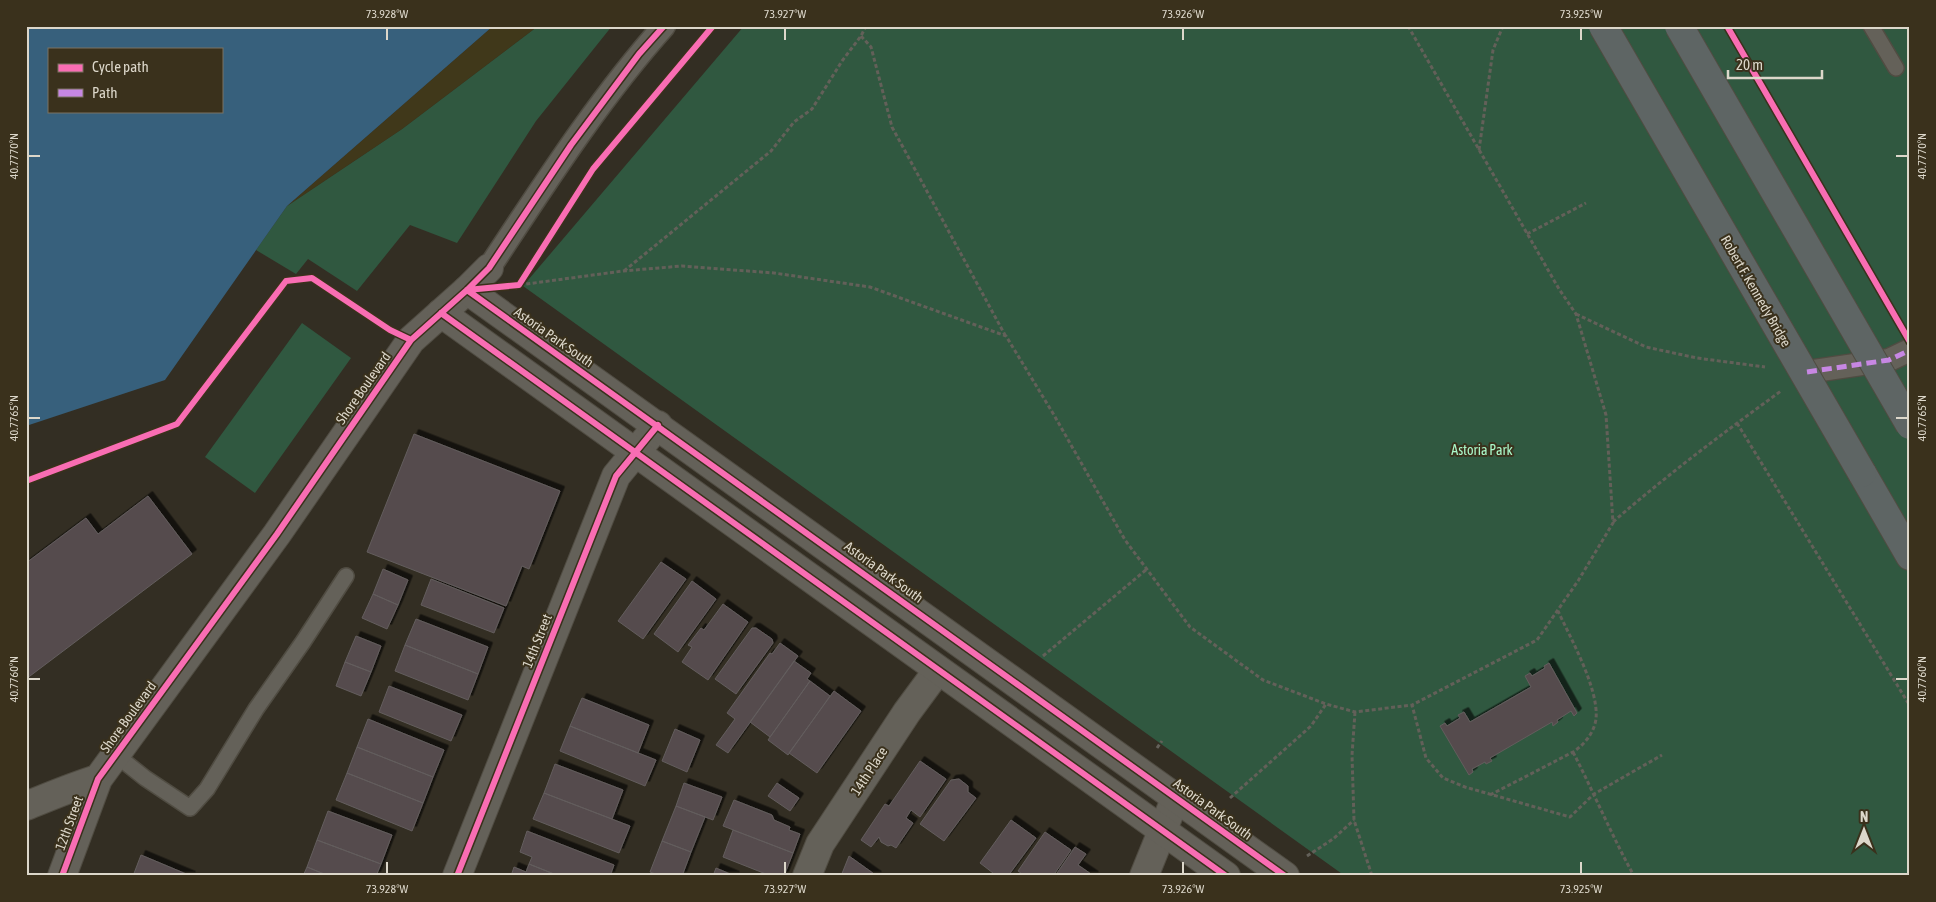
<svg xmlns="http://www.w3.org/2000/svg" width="1936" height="902" font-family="'Asap Condensed',sans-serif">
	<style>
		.green { fill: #305840 }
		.sand { fill: #40381a }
		.water { fill: #37607c; fill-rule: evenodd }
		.building { fill: #554c4e; stroke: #635d5d; filter: url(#shadow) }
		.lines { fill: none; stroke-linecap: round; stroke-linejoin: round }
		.service-casing { stroke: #504c42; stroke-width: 18 }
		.pedestrian-casing { stroke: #504c42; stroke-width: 25 }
		.minor-casing { stroke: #504c42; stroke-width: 30 }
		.tertiary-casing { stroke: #504c42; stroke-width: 30 }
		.motorway-casing { stroke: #504c42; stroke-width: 30 }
		.path { stroke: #636059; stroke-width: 3; stroke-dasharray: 4 2.5; stroke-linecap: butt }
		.service { stroke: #646159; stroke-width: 15 }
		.pedestrian { stroke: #646159; stroke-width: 22 }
		.minor { stroke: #646159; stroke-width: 28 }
		.tertiary { stroke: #646159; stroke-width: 28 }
		.motorway { stroke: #5e6564; stroke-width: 28 }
		.motorway-bridge-casing { stroke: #504c42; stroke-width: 30; stroke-linecap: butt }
		.motorway-bridge { stroke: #5e6564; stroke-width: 28 }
		.quiet { stroke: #c787e3; stroke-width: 5; stroke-dasharray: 10 5; stroke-linecap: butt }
		.cycleway-casing { stroke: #3a311c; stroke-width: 9 }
		.cycleway { stroke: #f96db3; stroke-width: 6 }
		.ticks { fill: none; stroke: #dcd7ca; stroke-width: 2 }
		.labels { text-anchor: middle; stroke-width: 4; stroke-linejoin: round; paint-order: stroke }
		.street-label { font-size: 14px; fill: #dcd7ca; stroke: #3a311c }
		.park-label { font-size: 14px; fill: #aaf9ca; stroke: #3a311c }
		.neatline { fill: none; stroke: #dcd7ca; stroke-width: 2 }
		.ticks-label { font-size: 12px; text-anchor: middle; fill: #dcd7ca }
	</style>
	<defs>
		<filter id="shadow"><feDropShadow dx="4.5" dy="-4.5" stdDeviation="0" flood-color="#0009"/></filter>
	</defs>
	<rect width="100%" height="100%" fill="#332e23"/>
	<!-- green -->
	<path class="green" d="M 538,26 L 612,26 L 536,121 L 457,243 L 410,225 L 357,291 L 308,259 L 296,274 L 256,250 L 287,206 L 402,129 Z
		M 744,26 L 1910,26 L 1910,876 L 1345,876 L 523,286 Z
		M 302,323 L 351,358 L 255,493 L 205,457 Z"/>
	<!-- sand -->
	<path class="sand" d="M 493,26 L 538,26 L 402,129 L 287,206 Z"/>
	<!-- water -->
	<path class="water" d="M 26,26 L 493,26 L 287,206 L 165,380 L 26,426 ZM 49,49 L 221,49 L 221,111 L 49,111 Z"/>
	<!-- building -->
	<path class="building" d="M 414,434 L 560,491 L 529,569 L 522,566 L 506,606 L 367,552 Z
		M 148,496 L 192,554 L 26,679 L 26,563 L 86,518 L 98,534 Z
		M 661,562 L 686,579 L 643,639 L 618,621 Z
		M 383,569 L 408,580 L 398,605 L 373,594 Z
		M 431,579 L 504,608 L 494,633 L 421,605 Z
		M 692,581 L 716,599 L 678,652 L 654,634 Z
		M 373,594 L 398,605 L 387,629 L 362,618 Z
		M 723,604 L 748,622 L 708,680 L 682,662 L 692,647 L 688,645 L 701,628 L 704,630 Z
		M 416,619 L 488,647 L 478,674 L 405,645 Z
		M 752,628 L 756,628 L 772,639 L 773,643 L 736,694 L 715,679 Z
		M 356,636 L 381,646 L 371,672 L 345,662 Z
		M 780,643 L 798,656 L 728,753 L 716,745 L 735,719 L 727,713 L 770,653 L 772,654 Z
		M 405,645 L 478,674 L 468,700 L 395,671 Z
		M 794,661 L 811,673 L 807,679 L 810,681 L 770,737 L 750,722 Z
		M 345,662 L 371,672 L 361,696 L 336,686 Z
		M 1549,663 L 1577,713 L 1574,716 L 1571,711 L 1557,720 L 1558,722 L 1553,726 L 1552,722 L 1490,758 L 1492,761 L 1486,764 L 1485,762 L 1472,769 L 1473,772 L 1469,775 L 1440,726 L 1445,723 L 1447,726 L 1460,718 L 1458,715 L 1464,712 L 1470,722 L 1531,687 L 1525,676 L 1530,673 L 1532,676 L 1545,668 L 1544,666 Z
		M 810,681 L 830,696 L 788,755 L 768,740 Z
		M 389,686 L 462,715 L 451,741 L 379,712 Z
		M 834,691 L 861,711 L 817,773 L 789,753 Z
		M 582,698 L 649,725 L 638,753 L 570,726 Z
		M 368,719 L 444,750 L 433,777 L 357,747 Z
		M 570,726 L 656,760 L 645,786 L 560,751 Z
		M 675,729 L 700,740 L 687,772 L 662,761 Z
		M 357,747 L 433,777 L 423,803 L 347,773 Z
		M 920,761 L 946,779 L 920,817 L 911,810 L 906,818 L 913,823 L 896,848 L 891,845 L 888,846 L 881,842 L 879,837 L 871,847 L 861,840 L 885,804 L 889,806 Z
		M 555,764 L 623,790 L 612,819 L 544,793 Z
		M 347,773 L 423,803 L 412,831 L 336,800 Z
		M 959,779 L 968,786 L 968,792 L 976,798 L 944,841 L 920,824 L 951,780 Z
		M 684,783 L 722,797 L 713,820 L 676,806 Z
		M 777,783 L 799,798 L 790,811 L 768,796 Z
		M 544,793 L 630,826 L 619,853 L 533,819 Z
		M 734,800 L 772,815 L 774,820 L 790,827 L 789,830 L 800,834 L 793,853 L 723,826 Z
		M 676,806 L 705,817 L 691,852 L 662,841 Z
		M 328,811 L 392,835 L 381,864 L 317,840 Z
		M 1011,820 L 1036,838 L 1008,876 L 991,876 L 993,873 L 980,863 Z
		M 733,830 L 793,853 L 784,876 L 771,876 L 723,857 Z
		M 527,831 L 614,865 L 610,876 L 559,876 L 529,864 L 532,857 L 520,852 Z
		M 1045,832 L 1071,850 L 1053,876 L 1025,876 L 1018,871 Z
		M 317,840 L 381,864 L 376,876 L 329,876 L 307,867 Z
		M 662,841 L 691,852 L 682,876 L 661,876 L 650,872 Z
		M 1075,847 L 1086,854 L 1078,865 L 1094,876 L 1055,876 Z
		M 141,855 L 191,876 L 133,876 Z
		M 849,856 L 877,876 L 841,876 Z
		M 529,864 L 559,876 L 511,876 L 514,867 L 526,872 Z
		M 307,867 L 329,876 L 303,876 Z
		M 716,868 L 735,876 L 713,876 Z"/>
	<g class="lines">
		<!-- service casing -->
		<g class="service-casing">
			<path id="service" d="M 1871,26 L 1896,68
				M 116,755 L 145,778 L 190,808 L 207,789 L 256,709 L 303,642 L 346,576"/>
		</g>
		<!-- pedestrian casing -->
		<g class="pedestrian-casing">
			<path id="pedestrian" d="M 489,268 C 544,185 598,100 664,26
				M 1807,372 L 1889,360 L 1910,350"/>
		</g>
		<!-- minor casing -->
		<g class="minor-casing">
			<path id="minor" d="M 26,806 C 51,796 74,786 98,779 L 277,534 L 411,340 L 467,290 L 489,268
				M 62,876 L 98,779
				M 457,876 L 616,476 L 658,425
				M 807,876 L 820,844 L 907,712 L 938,670
				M 1144,876 L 1176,797"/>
		</g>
		<!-- tertiary casing -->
		<g class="tertiary-casing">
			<path id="tertiary" d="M 467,290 L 1285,876
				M 441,313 L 1226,876"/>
		</g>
		<!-- motorway casing -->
		<g class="motorway-casing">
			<path id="motorway" d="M 1862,473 L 1910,556"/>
		</g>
		<!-- path -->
		<path class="path" d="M 1408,26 L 1559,289 L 1576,314 L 1606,415 L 1613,523 L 1578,581 L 1537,640 L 1412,705
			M 1727,26 L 1899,324
			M 861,36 L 871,47 L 892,127 L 1005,335
			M 1479,150 L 1493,50 L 1503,26
			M 1527,234 L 1586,203
			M 624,271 L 771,151 L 794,122 L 812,109 L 842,61 L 861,36 L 866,26
			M 515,289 L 519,285 L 623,271 L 682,266 L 774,273 L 870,287 L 1006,336 L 1054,415 L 1125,540 L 1190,627 L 1263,680 L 1326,704 L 1355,712 L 1412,705 L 1426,758 L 1443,778 L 1465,787 L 1570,817 L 1594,794 L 1662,755
			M 1576,314 L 1646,347 L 1697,358 L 1765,367
			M 1737,423 L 1910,706
			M 1613,522 C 1667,475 1723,433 1781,391
			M 1043,656 L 1147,569
			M 1355,712 L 1352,755 L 1354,820 L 1372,876
			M 1157,748 L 1162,741
			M 1573,752 C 1594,793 1612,836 1634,876
			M 1490,795 L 1573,752 C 1584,745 1594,733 1596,719 C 1599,689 1571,639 1558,611
			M 1230,798 L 1311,726 L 1326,704
			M 1307,856 L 1333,839 L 1354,820"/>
		<!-- service -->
		<use href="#service" class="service"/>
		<!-- pedestrian -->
		<use href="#pedestrian" class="pedestrian"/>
		<!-- minor -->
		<use href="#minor" class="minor"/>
		<!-- tertiary -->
		<use href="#tertiary" class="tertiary"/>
		<!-- motorway -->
		<use href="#motorway" class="motorway"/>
		<!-- motorway-bridge casing -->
		<g class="motorway-bridge-casing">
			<path id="motorway-bridge" d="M 1603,26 L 1862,473
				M 1679,26 L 1910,425"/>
		</g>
		<!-- motorway-bridge -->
		<use href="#motorway-bridge" class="motorway-bridge"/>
		<!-- quiet -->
		<path class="quiet" d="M 1807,372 L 1889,360 L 1910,350"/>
		<!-- cycleway casing -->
		<g class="cycleway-casing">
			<path id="cycleway" d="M 1727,26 L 1910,342
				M 467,290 L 1285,876
				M 467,290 L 519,285 L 593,169 L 713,26
				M 441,313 L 1226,876
				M 26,481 L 177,424 L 286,281 L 312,278 L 390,330 L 411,340
				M 62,876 L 98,779 L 277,534 L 411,340 L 467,290 L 489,268 L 571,145 L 639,54 L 664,26
				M 457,876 L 616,476 L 658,425"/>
		</g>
		<!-- cycleway -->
		<use href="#cycleway" class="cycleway"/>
	</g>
	<!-- ticks -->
	<path class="ticks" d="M 387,28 L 387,40M 785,28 L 785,40M 1183,28 L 1183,40M 1581,28 L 1581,40M 28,156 L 40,156M 1896,156 L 1908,156M 28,418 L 40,418M 1896,418 L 1908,418M 28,679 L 40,679M 1896,679 L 1908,679M 387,862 L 387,874M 785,862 L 785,874M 1183,862 L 1183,874M 1581,862 L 1581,874"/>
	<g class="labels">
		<!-- street labels -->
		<g class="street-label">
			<text transform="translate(1756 291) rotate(60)" y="5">Robert F. Kennedy Bridge</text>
			<text transform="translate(554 337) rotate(35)" y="5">Astoria Park South</text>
			<text transform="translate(363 388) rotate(-55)" y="5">Shore Boulevard</text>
			<text transform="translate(884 572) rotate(36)" y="5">Astoria Park South</text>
			<text transform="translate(537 641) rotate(-68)" y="5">14th Street</text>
			<text transform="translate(128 717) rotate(-54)" y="5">Shore Boulevard</text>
			<text transform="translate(869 771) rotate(-57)" y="5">14th Place</text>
			<text transform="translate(1213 809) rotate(36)" y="5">Astoria Park South</text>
			<text transform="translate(69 823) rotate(-70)" y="5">12th Street</text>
		</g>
		<!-- park labels -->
		<g class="park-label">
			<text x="1482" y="455">Astoria Park</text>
		</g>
	</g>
	<!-- border -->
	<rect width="1936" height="902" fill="none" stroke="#3a311c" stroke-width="55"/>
	<!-- legend -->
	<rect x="48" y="48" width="175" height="65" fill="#3a311c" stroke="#7b7362"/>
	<rect x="58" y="64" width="25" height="8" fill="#f96db3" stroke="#7b7362"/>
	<text x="92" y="72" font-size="15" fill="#dcd7ca">Cycle path</text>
	<rect x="58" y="89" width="25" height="8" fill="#c787e3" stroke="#7b7362"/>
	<text x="92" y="98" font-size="15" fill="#dcd7ca">Path</text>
	<!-- north arrow -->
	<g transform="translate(1864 830)" stroke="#3a311c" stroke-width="4" paint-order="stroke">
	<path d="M0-4L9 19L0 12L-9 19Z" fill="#dcd7ca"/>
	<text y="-8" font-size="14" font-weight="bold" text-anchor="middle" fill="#dcd7ca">N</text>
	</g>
	<!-- scale -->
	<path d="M1728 70v8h94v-8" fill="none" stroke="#dcd7ca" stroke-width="2.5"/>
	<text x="1736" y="70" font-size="15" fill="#dcd7ca" stroke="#3a311c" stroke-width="4" paint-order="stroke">20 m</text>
	<rect x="28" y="28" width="1880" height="846" class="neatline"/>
	<g class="ticks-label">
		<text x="387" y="18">73.928°W</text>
		<text x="785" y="18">73.927°W</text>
		<text x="1183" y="18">73.926°W</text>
		<text x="1581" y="18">73.925°W</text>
		<text transform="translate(14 156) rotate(-90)" y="4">40.7770°N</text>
		<text transform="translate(1922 156) rotate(-90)" y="4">40.7770°N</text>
		<text transform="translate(14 418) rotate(-90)" y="4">40.7765°N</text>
		<text transform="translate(1922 418) rotate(-90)" y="4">40.7765°N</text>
		<text transform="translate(14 679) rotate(-90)" y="4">40.7760°N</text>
		<text transform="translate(1922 679) rotate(-90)" y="4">40.7760°N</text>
		<text x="387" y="893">73.928°W</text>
		<text x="785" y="893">73.927°W</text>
		<text x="1183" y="893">73.926°W</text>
		<text x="1581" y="893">73.925°W</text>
	</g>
</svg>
